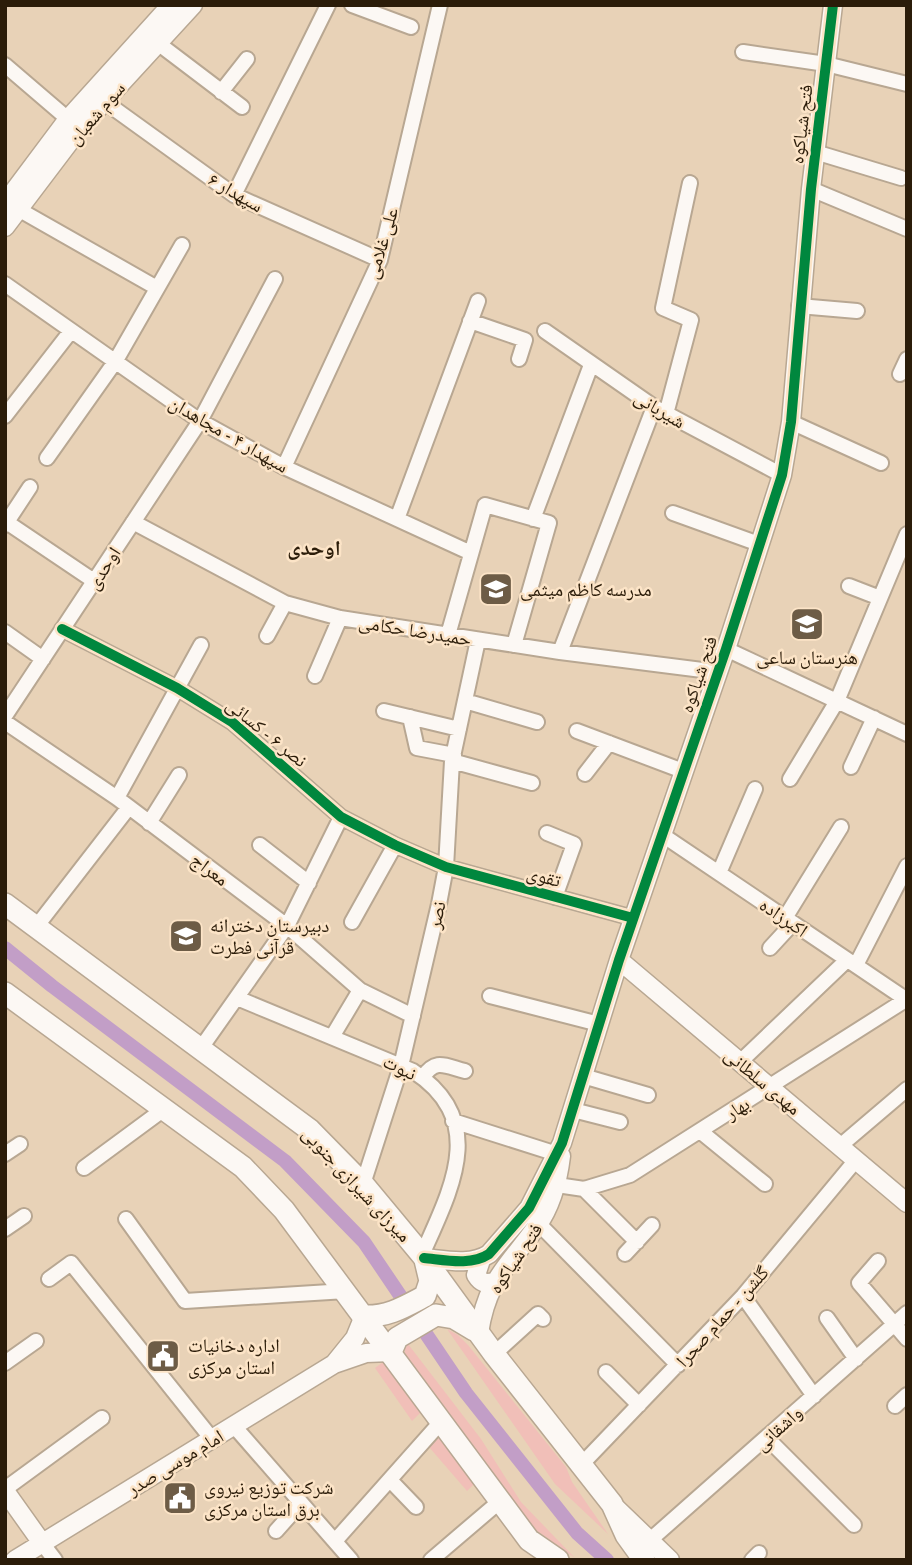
<svg xmlns="http://www.w3.org/2000/svg" width="912" height="1565" font-family="'Crimson Pro','Noto Naskh Arabic',serif">
	<style>
		.green { fill: #f1bfb8 }
		.lines { fill: none; stroke-linecap: round; stroke-linejoin: round }
		.canal { stroke: #c29ec7; stroke-width: 14 }
		.minor-casing { stroke: #b8a792; stroke-width: 18 }
		.tertiary-casing { stroke: #b8a792; stroke-width: 21 }
		.secondary-casing { stroke: #b8a792; stroke-width: 24 }
		.minor { stroke: #fcf8f4; stroke-width: 14 }
		.tertiary { stroke: #fcf8f4; stroke-width: 18 }
		.secondary { stroke: #fcf8f4; stroke-width: 21 }
		.cycleway-casing { stroke: #fce4c7; stroke-width: 15 }
		.cycleway { stroke: #00873e; stroke-width: 10 }
		.labels { text-anchor: middle; stroke-width: 5; stroke-linejoin: round; paint-order: stroke }
		.street-label { font-size: 19px; fill: #2b1c09; stroke: #fce4c7 }
		.poi-label { font-size: 19px; fill: #2b1c09; stroke: #fce4c7; text-anchor: start }
		.neighbourhood-label { font-size: 21px; font-weight: bold; fill: #2b1c09; stroke: #fce4c7 }
	</style>
	<rect width="100%" height="100%" fill="#e8d2b7"/>
	<!-- green -->
	<path class="green" d="M 447,1329 L 458,1335 L 468,1345 L 566,1467 L 572,1482 L 608,1534 L 555,1484 Z
		M 408,1344 L 481,1439 L 521,1502 L 575,1558 L 533,1528 L 514,1506 L 405,1357 L 405,1349 Z
		M 386,1360 L 423,1410 L 412,1421 L 375,1368 Z
		M 440,1437 L 476,1482 L 467,1491 L 429,1447 Z"/>
	<g class="lines">
		<!-- canal -->
		<path class="canal" d="M 5,948 L 52,986 L 285,1161 L 364,1242 L 466,1393 L 577,1533 L 607,1560"/>
		<!-- minor casing -->
		<g class="minor-casing">
			<path id="minor" d="M 352,5 L 411,27
				M 159,44 L 242,107
				M 743,52 L 826,64 L 907,84
				M 5,65 L 68,119
				M 221,92 L 247,59
				M 105,102 L 234,195 L 380,260
				M 815,152 L 901,178
				M 811,189 L 907,229
				M 234,195 L 328,5
				M 18,209 L 157,288
				M 5,284 L 200,421 L 284,467 L 471,553
				M 799,306 L 857,311
				M 470,321 L 525,340 L 519,359
				M 545,331 L 654,407 L 782,475
				M 900,374 L 907,359
				M 666,414 L 691,320 L 663,308 L 690,183
				M 5,416 L 71,331
				M 791,422 L 881,463
				M 47,458 L 115,362 L 182,245
				M 284,467 L 380,260 L 440,5
				M 673,513 L 759,544
				M 397,519 L 478,301
				M 533,519 L 591,365
				M 5,521 L 94,581
				M 133,522 L 285,603 L 340,618 L 560,652 L 718,672
				M 5,525 L 30,487
				M 849,586 L 880,598
				M 62,629 L 177,688 L 232,722 L 341,817 L 395,845 L 446,867 L 633,918
				M 5,632 L 43,659
				M 448,635 L 485,505 L 549,523 L 514,645
				M 267,636 L 285,603
				M 726,649 L 907,734
				M 560,652 L 654,407
				M 315,676 L 340,618
				M 465,701 L 537,722
				M 384,711 L 459,729
				M 5,716 L 200,421 L 275,279
				M 410,717 L 417,748 L 454,755
				M 5,722 L 117,798 L 287,926 L 360,990 L 413,1016
				M 577,731 L 683,771
				M 452,761 L 532,783
				M 851,767 L 874,718
				M 585,774 L 609,743
				M 790,779 L 837,701 L 907,534
				M 117,798 L 201,645
				M 149,823 L 179,775
				M 547,833 L 574,844 L 555,897
				M 661,834 L 907,1000
				M 260,845 L 309,883
				M 719,873 L 755,789
				M 785,918 L 841,827
				M 352,922 L 395,845
				M 36,927 L 129,807
				M 770,948 L 793,923
				M 856,965 L 907,866
				M 490,996 L 599,1024
				M 237,998 L 413,1071 C 490,1121 450,1191 422,1255
				M 332,1037 L 360,990
				M 201,1048 L 287,926 L 341,817
				M 740,1062 L 847,960
				M 583,1076 L 648,1095
				M 423,1077 C 436,1058 445,1066 465,1071
				M 573,1110 L 620,1122
				M 453,1121 L 557,1154
				M 700,1131 L 765,1184
				M 840,1146 L 907,1089
				M 5,1154 L 20,1144
				M 84,1168 L 164,1109
				M 363,1184 L 401,1066 L 439,904 L 446,867 L 452,761 L 478,640
				M 557,1185 L 584,1189 L 630,1175 L 907,999
				M 584,1189 L 637,1242
				M 126,1219 L 185,1301 L 346,1291
				M 539,1224 L 678,1365
				M 5,1229 L 24,1216
				M 625,1254 L 652,1225
				M 878,1261 L 859,1283 L 907,1339
				M 49,1279 L 71,1263 L 212,1439
				M 743,1296 L 814,1396
				M 827,1318 L 856,1359
				M 494,1354 L 538,1314 L 543,1319
				M 5,1363 L 36,1341
				M 606,1372 L 639,1405
				M 895,1406 L 907,1395
				M 234,1426 L 351,1560
				M 767,1438 L 854,1525
				M 581,1465 L 743,1296 L 856,1160
				M 390,1480 L 416,1507
				M 5,1489 L 102,1418
				M 276,1531 L 301,1503
				M 335,1541 L 440,1423
				M 649,1541 L 907,1313
				M 42,1543 L 55,1560
				M 431,1560 L 499,1502
				M 752,1560 L 759,1553"/>
		</g>
		<!-- tertiary casing -->
		<g class="tertiary-casing">
			<path id="tertiary" d="M 5,203 L 68,119 L 171,5
				M 5,227 L 80,128 L 193,5
				M 619,960 L 907,1203
				M 424,1258 C 445,1260 471,1266 489,1254 L 529,1208 L 562,1143 L 619,960 L 726,649 L 782,475 L 791,422 L 811,189 L 833,5
				M 481,1260 L 476,1275 C 481,1283 485,1284 494,1282
				M 479,1333 C 487,1279 508,1267 537,1226 C 552,1205 558,1181 561,1156
				M 334,1364 L 355,1338 L 364,1316
				M 5,1491 L 42,1543
				M 617,1509 L 670,1560
				M 15,1560 L 334,1364 L 366,1353 L 391,1352"/>
		</g>
		<!-- secondary casing -->
		<g class="secondary-casing">
			<path id="secondary" d="M 5,904 L 310,1130 L 363,1184 L 422,1255 L 494,1354 L 612,1504 L 626,1535 L 644,1560
				M 5,993 L 243,1167 L 284,1210 L 529,1540 L 558,1560
				M 364,1316 C 388,1317 404,1307 425,1296 L 430,1281 L 425,1260
				M 391,1352 L 397,1338 L 436,1315 L 454,1318 L 474,1330"/>
		</g>
		<!-- minor -->
		<use href="#minor" class="minor"/>
		<!-- tertiary -->
		<use href="#tertiary" class="tertiary"/>
		<!-- secondary -->
		<use href="#secondary" class="secondary"/>
		<!-- cycleway casing -->
		<g class="cycleway-casing">
			<path id="cycleway" d="M 62,629 L 177,688 L 232,722 L 341,817 L 395,845 L 446,867 L 633,918
				M 424,1258 C 445,1260 471,1266 489,1254 L 529,1208 L 562,1143 L 619,960 L 726,649 L 782,475 L 791,422 L 811,189 L 833,5"/>
		</g>
		<!-- cycleway -->
		<use href="#cycleway" class="cycleway"/>
	</g>
	<!-- icons -->
	<defs>
		<g id="school-square" transform="scale(1.75)"><rect x="-9" y="-9" width="18" height="18" rx="4" fill="#6d5c46" stroke="#fce4c7"/><path d="M0-5L7-2L0 1L-7-2ZM-4 1L0 2.5L4 1V4Q0 6-4 4Z" fill="#fff"/></g>
		<g id="civic-square" transform="scale(1.75)"><rect x="-9" y="-9" width="18" height="18" rx="4" fill="#6d5c46" stroke="#fce4c7"/><path d="M-.6-6.5H3V-4.5H.6V-3L4-1V1h2V6H-6V1h2V-1L-.6-3ZM-1.2 2.5V6h2.4V2.5Z" fill="#fff"/></g>
	</defs>
	<g fill-rule="evenodd">
		<use href="#school-square" x="496" y="589"/>
		<use href="#school-square" x="807" y="624"/>
		<use href="#school-square" x="186" y="936"/>
		<use href="#civic-square" x="163" y="1356"/>
		<use href="#civic-square" x="180" y="1498"/>
	</g>
	<g class="labels">
		<!-- street labels -->
		<g class="street-label">
			<text transform="translate(96 113) rotate(-49)" y="7">سوم شعبان</text>
			<text transform="translate(801 124) rotate(-83)" y="7">فتح شیاکوه</text>
			<text transform="translate(236 192) rotate(30)" y="7">سپهدار ۶</text>
			<text transform="translate(381 243) rotate(-73)" y="7">علی غلامی</text>
			<text transform="translate(660 409) rotate(31)" y="7">شیربانی</text>
			<text transform="translate(229 434) rotate(30)" y="7">سپهدار ۴ - مجاهدان</text>
			<text transform="translate(103 568) rotate(-57)" y="7">اوحدی</text>
			<text transform="translate(415 630) rotate(9)" y="7">حمیدرضا حکامی</text>
			<text transform="translate(698 674) rotate(-71)" y="7">فتح شیاکوه</text>
			<text transform="translate(267 732) rotate(39)" y="7">نصر ۶ - کسائی</text>
			<text transform="translate(210 869) rotate(37)" y="7">معراج</text>
			<text transform="translate(544 876) rotate(15)" y="7">تقوی</text>
			<text transform="translate(436 915) rotate(-78)" y="7">نصر</text>
			<text transform="translate(784 917) rotate(34)" y="7">اکبرزاده</text>
			<text transform="translate(400 1067) rotate(26)" y="7">نبوت</text>
			<text transform="translate(763 1081) rotate(40)" y="7">مهدی سلطانی</text>
			<text transform="translate(737 1108) rotate(-32)" y="7">بهار</text>
			<text transform="translate(357 1184) rotate(47)" y="7">میرزای شیرازی جنوبی</text>
			<text transform="translate(515 1258) rotate(-56)" y="7">فتح شیاکوه</text>
			<text transform="translate(722 1316) rotate(-48)" y="7">گلشن - حمام صحرا</text>
			<text transform="translate(778 1428) rotate(-42)" y="7">واشقانی</text>
			<text transform="translate(175 1462) rotate(-31)" y="7">امام موسی صدر</text>
		</g>
		<!-- poi labels -->
		<g class="poi-label">
			<text x="520" y="596">مدرسه كاظم ميثمى</text>
			<text x="807" y="664" text-anchor="middle">هنرستان ساعی</text>
			<text x="210" y="932">دبیرستان دخترانه<tspan x="210" dy="22">قرآنی فطرت</tspan></text>
			<text x="188" y="1352">اداره دخانیات<tspan x="188" dy="22">استان مرکزی</tspan></text>
			<text x="204" y="1494">شرکت توزیع نیروی<tspan x="204" dy="22">برق استان مرکزی</tspan></text>
		</g>
		<!-- neighbourhood labels -->
		<g class="neighbourhood-label">
			<text x="314" y="555">اوحدی</text>
		</g>
	</g>
	<!-- border -->
	<rect width="912" height="1565" fill="none" stroke="#2b1c09" stroke-width="14"/>
</svg>
